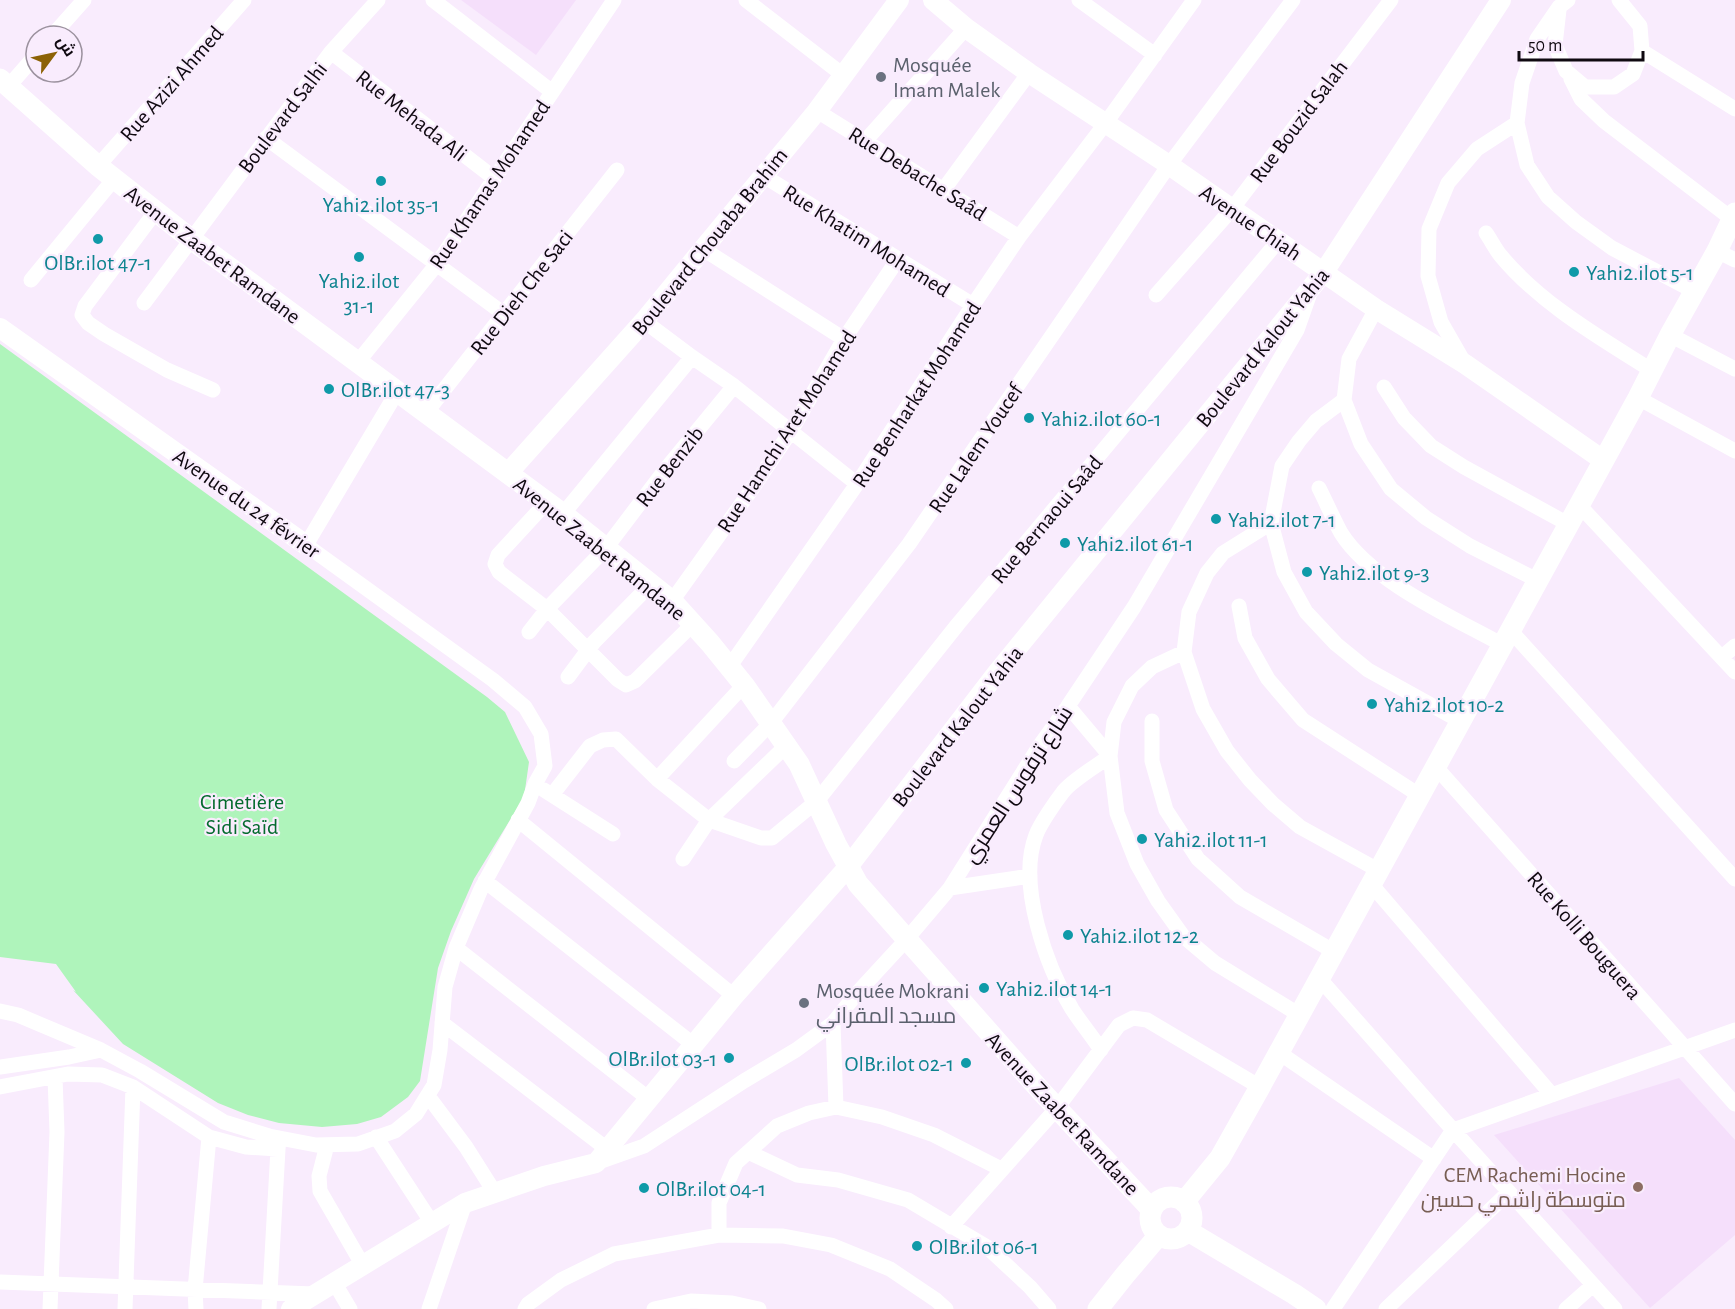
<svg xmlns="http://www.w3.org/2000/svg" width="1735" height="1309" font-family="'Alegreya Sans',Cairo,sans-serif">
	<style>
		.built { fill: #f5dffb }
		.green { fill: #aff4bb }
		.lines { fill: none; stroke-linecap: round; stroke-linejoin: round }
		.minor { stroke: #fff; stroke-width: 15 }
		.tertiary { stroke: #fff; stroke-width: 20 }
		.secondary { stroke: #fff; stroke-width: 21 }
		.worship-dot { fill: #6b7280; stroke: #f9ecfd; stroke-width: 2 }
		.culture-dot { fill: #0f9aa8; stroke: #f9ecfd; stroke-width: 2 }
		.education-dot { fill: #8d6e63; stroke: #f9ecfd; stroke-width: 2 }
		.labels { text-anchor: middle; stroke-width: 4.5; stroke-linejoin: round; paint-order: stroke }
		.worship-label { font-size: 22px; fill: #5b616d; stroke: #f9ecfd; text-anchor: start }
		.street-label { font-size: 22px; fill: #0f0910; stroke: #f9ecfd }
		.culture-label { font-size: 22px; fill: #0d838f; stroke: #f9ecfd; text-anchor: start }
		.park-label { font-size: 22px; fill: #036a2d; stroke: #f9ecfd }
		.education-label { font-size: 22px; fill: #785e54; stroke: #f9ecfd; text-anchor: end }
	</style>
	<rect width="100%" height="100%" fill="#f9ecfd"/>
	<!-- built -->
	<path class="built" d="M 461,0 L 576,0 L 536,55 Z
		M 1679,1078 L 1735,1140 L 1735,1235 L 1650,1308 L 1494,1135 Z"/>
	<!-- green -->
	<path class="green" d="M 0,344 L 487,697 L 505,712 L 529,762 L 524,797 L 474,879 L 451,931 L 438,968 L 420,1081 L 408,1097 L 381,1117 L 357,1124 L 322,1127 L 279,1123 L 248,1115 L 218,1103 L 123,1044 L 73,990 L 76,992 L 56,964 L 0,957 Z"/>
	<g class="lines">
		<!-- minor -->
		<path class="minor" d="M 433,0 L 551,91
			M 746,0 L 843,75
			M 1079,0 L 1155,55
			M 1568,0 L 1559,7 L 1537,39 L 1522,83 L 1517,123 L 1527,165 L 1548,197 L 1576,222 L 1612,248 L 1694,291
			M 1559,10 L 1555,45 L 1566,71 L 1585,87 L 1614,87 L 1633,74 L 1642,51 L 1640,26 L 1619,0
			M 52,36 L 84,0
			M 1642,51 L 1735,109
			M 331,52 L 494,178
			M 1571,79 L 1581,99 L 1604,121 L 1732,219
			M 8,87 L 36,55
			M 817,111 L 1019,237
			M 266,138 L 504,314
			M 866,140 L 966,28
			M 98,166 L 244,0
			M 762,175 L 973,305
			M 944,189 L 1029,73
			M 156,211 L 85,306 L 82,315 L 88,323 L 104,334 L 167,370 L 213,390
			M 1486,233 C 1491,240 1495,249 1501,256 C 1541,304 1599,337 1651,370
			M 703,249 L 844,339
			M 1717,251 L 1735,260
			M 31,280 L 114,179
			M 1156,295 L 1232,209 L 1391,0
			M 144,303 L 331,52 L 378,0
			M 1376,309 L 1349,359 L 1344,400 L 1361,444 L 1391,489 L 1426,518 L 1470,546 L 1537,580
			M 644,321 L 692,357 L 734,386 L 857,484
			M 1670,335 L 1735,369
			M 357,363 L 437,264 L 614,0
			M 1465,364 L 1441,322 L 1428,276 L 1429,229 L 1448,183 L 1477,149 L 1517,123
			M 1384,387 L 1404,418 L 1431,446 L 1464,467 L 1568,524
			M 1638,398 L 1735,451
			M 1344,400 L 1316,421 L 1299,441 L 1282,466 L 1271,523 L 1284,572 L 1306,612 L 1336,644 L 1368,670 L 1460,721
			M 425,414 L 617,170
			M 1319,488 C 1326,502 1333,518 1341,533 C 1371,581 1452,617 1501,644
			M 546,503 L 498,555 L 495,564 L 499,572 L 547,609 L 618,680 L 626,685 L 635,681 L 693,624
			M 1579,505 L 1735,672
			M 563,514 L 692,357
			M 1271,523 L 1223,553 L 1207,573 L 1189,612 L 1184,652 L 1203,709 L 1227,751 L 1250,780 L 1273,804 L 1300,827 L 1378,870
			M 672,601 L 752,489 L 791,431 L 844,339 L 898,259
			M 1239,606 L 1245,638 L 1268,679 L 1303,720 L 1419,795
			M 1510,630 L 1735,879
			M 529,632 L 547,609 L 606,548 L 665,470 L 734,386
			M 1184,652 L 1152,667 L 1132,686 L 1114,722 L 1110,756 L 1117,813 L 1137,864 L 1158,901 L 1183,936 L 1215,963 L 1298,1014
			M 1722,657 L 1735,646
			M 730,666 L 857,484 L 973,305 L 1019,237 L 1105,124 L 1194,0
			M 568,677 L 594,642 L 651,584
			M 1068,706 L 1110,756 C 1098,765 1071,781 1063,792 C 1056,801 1040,824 1036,835 C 1017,884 1046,966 1072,1009 C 1081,1023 1092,1036 1101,1050
			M 1152,721 L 1152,761 L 1166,810 L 1198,859 L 1240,897 L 1333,951
			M 734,761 L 771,723 L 909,544 L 1169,165 L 1293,0
			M 1435,766 L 1735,1104
			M 657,779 L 744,685
			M 544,790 L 613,834
			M 552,795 L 590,746 L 603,740 L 616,739 L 657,779 L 709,820 L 761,838 L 772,838 L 817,801 L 958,624 L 1279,240
			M 518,820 L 734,996
			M 683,859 L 709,820 L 786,746
			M 485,881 L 694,1045
			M 1371,884 L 1552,1095
			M 950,888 L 1030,876
			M 456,948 L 649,1099
			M 1319,978 L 1453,1130 L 1615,1309
			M 0,1011 L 18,1015 L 101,1050 L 140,1071 L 224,1122 L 269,1136 L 316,1145 L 358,1144 L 395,1131 L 416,1114 L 434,1085 L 440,1050 L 445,987 L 456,948 L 481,889 L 528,803 L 535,784 L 545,766 L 541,734 L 525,707 L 493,680 L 306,545 L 397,392
			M 442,1023 L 607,1149
			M 833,1023 L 836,1107
			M 1278,1052 L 1434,1159
			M 0,1067 L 69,1057 L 101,1050
			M 0,1087 L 68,1074 L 102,1075 L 133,1087 L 209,1137 L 246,1147 L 278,1149 L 279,1138
			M 428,1096 L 466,1147 L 495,1193
			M 376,1137 L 432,1223
			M 327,1145 L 319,1176 L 320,1191 L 362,1264
			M 748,1152 L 797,1175 L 838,1180 L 908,1200 L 987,1247 L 1030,1287 L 1049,1309
			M 596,1163 L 644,1146 L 744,1081 L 796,1050 L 833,1023 L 858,992 L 906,940 L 950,888 L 1040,745 L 1068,706 L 1134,607 L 1297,330 L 1309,296
			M 951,1227 L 1057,1108 L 1119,1025 L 1133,1018 L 1147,1020 L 1260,1087
			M 719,1235 L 719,1203 L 736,1163 L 777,1126 L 809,1113 L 836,1107 L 882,1117 L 934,1135 L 1001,1169
			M 0,1282 L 314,1294
			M 334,1282 L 350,1309
			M 50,1309 L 57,1132 L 55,1077
			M 125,1309 L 133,1087
			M 196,1309 L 195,1290 L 209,1137
			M 269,1309 L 278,1149
			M 429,1309 L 465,1203
			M 525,1309 L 528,1304 L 561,1280 L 614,1254 L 719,1235 L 783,1236 L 831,1245 L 890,1269 L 936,1300 L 946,1309
			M 654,1309 L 691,1301 L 732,1303 L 759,1309
			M 1333,1309 L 1453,1130 L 1735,1030
			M 1386,1309 L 1509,1192
			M 1566,1309 L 1593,1285"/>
		<!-- tertiary -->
		<path class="tertiary" d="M 933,0 L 966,28 L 1029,73 L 1169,165 L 1376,309 L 1465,364 L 1603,460
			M 0,328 L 306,545
			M 508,473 L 644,321 L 703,249 L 817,111 L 899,0
			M 291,1309 L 465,1203 L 544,1176 L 596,1163 L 734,996 L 848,867 L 996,674 L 1324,272 L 1501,0"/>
		<!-- secondary -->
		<path class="secondary" d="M 0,79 L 98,166 L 191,239 L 563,514 L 672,601 L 710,643 L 744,685 L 799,764 L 836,844 L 858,884 L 1040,1090 L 1152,1210
			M1150 1218a21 21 0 1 1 42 0a21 21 0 1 1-42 0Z
			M 1184,1202 L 1220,1158 L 1260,1087 L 1638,398 L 1670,335 L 1717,251 L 1735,213
			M 1188,1231 L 1294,1294 L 1316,1309
			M 1098,1309 L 1125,1275 L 1159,1235"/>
	</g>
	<!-- markers -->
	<g class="worship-dot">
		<circle cx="881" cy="77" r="6"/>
		<circle cx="804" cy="1003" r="6"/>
	</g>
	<g class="culture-dot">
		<circle cx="381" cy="181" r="6"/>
		<circle cx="98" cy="239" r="6"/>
		<circle cx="359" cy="257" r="6"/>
		<circle cx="1574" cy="272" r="6"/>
		<circle cx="329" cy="389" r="6"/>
		<circle cx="1029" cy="418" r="6"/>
		<circle cx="1216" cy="519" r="6"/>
		<circle cx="1065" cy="543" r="6"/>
		<circle cx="1307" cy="572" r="6"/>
		<circle cx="1372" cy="704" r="6"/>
		<circle cx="1142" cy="839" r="6"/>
		<circle cx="1068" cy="935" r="6"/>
		<circle cx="984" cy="988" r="6"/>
		<circle cx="729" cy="1058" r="6"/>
		<circle cx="966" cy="1063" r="6"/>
		<circle cx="644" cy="1188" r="6"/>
		<circle cx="917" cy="1246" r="6"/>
	</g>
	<circle class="education-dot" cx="1638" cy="1187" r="6"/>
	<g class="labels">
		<!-- worship labels -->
		<g class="worship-label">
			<text x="893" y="72">Mosquée<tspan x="893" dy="25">Imam Malek</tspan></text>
			<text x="816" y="998">Mosquée Mokrani<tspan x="816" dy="25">مسجد المقراني</tspan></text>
		</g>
		<!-- street labels -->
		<g class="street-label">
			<text transform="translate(171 83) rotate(-49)" y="8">Rue Azizi Ahmed</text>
			<text transform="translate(412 115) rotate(38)" y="8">Rue Mehada Ali</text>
			<text transform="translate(282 117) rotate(-53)" y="8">Boulevard Salhi</text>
			<text transform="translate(1298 121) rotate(-53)" y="8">Rue Bouzid Salah</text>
			<text transform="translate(918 173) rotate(32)" y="8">Rue Debache Saâd</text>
			<text transform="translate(489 184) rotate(-56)" y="8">Rue Khamas Mohamed</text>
			<text transform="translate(1251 222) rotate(34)" y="8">Avenue Chiah</text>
			<text transform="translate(867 240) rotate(32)" y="8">Rue Khatim Mohamed</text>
			<text transform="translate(709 241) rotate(-51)" y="8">Boulevard Chouaba Brahim</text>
			<text transform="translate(213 254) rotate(37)" y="8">Avenue Zaabet Ramdane</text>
			<text transform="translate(521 292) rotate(-52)" y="8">Rue Dieh Che Saci</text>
			<text transform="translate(1262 347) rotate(-51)" y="8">Boulevard Kalout Yahia</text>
			<text transform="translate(916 394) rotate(-57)" y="8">Rue Benharkat Mohamed</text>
			<text transform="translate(786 431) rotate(-57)" y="8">Rue Hamchi Aret Mohamed</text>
			<text transform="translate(975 448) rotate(-56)" y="8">Rue Lalem Youcef</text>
			<text transform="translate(669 466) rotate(-52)" y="8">Rue Benzib</text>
			<text transform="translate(247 503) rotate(35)" y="8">Avenue du 24 février</text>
			<text transform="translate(1046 519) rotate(-50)" y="8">Rue Bernaoui Saâd</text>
			<text transform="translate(600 548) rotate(39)" y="8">Avenue Zaabet Ramdane</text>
			<text transform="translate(957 726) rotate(-52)" y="8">Boulevard Kalout Yahia</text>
			<text transform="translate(1017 784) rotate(-57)" y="8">شارع ترفوس العمري</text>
			<text transform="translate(1585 935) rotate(49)" y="8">Rue Kolli Bouguera</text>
			<text transform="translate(1063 1113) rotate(47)" y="8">Avenue Zaabet Ramdane</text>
		</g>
		<!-- culture labels -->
		<g class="culture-label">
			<text x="381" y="212" text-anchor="middle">Yahi2.ilot 35-1</text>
			<text x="98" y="270" text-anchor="middle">OlBr.ilot 47-1</text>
			<text x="1586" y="280">Yahi2.ilot 5-1</text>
			<text x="359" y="288" text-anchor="middle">Yahi2.ilot<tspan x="359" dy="25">31-1</tspan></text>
			<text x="341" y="397">OlBr.ilot 47-3</text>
			<text x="1041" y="426">Yahi2.ilot 60-1</text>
			<text x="1228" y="527">Yahi2.ilot 7-1</text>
			<text x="1077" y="551">Yahi2.ilot 61-1</text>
			<text x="1319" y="580">Yahi2.ilot 9-3</text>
			<text x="1384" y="712">Yahi2.ilot 10-2</text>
			<text x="1154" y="847">Yahi2.ilot 11-1</text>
			<text x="1080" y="943">Yahi2.ilot 12-2</text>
			<text x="996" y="996">Yahi2.ilot 14-1</text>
			<text x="717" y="1066" text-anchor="end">OlBr.ilot 03-1</text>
			<text x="954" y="1071" text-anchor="end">OlBr.ilot 02-1</text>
			<text x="656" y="1196">OlBr.ilot 04-1</text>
			<text x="929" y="1254">OlBr.ilot 06-1</text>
		</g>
		<!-- park labels -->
		<g class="park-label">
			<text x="242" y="809">Cimetière<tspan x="242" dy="25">Sidi Saïd</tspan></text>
		</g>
		<!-- education labels -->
		<g class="education-label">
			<text x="1626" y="1182">CEM Rachemi Hocine<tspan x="1626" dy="25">متوسطة راشمي حسين</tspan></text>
		</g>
	</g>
	<!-- north arrow -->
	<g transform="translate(54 54) rotate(57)"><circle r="28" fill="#f9ecfd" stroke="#9b919e" stroke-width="1.5"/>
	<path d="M0-4.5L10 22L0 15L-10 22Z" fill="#8c6206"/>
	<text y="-9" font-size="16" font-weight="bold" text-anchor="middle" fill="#0f0910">ش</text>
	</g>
	<!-- scale -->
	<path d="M1519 51v9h124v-9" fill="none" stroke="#0f0910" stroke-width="3"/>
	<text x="1528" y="51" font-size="18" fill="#0f0910" stroke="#f9ecfd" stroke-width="4.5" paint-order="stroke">50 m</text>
</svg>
